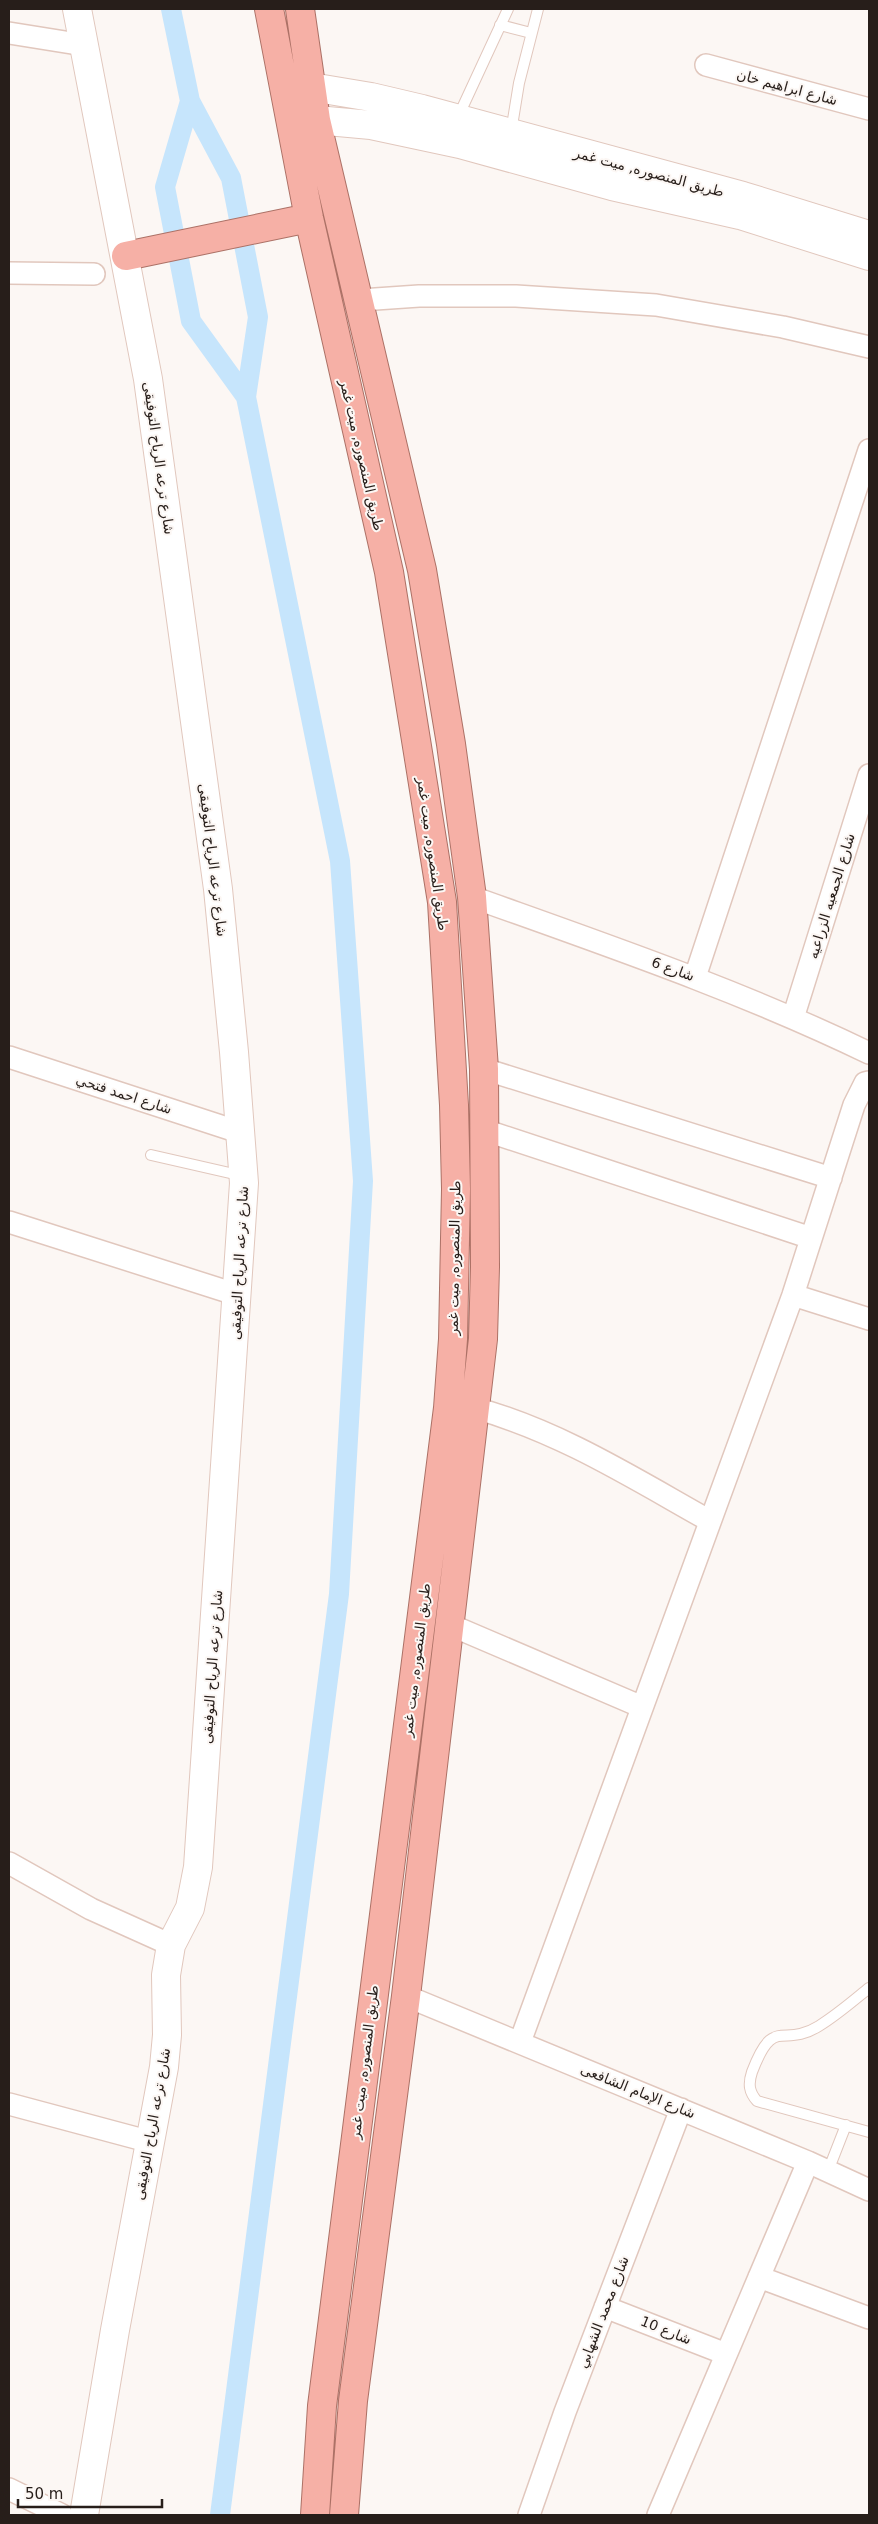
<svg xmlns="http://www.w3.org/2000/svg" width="878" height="2524" font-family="'DejaVu Sans','Noto Sans Arabic',sans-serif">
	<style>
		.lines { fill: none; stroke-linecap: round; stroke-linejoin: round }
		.canal { stroke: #c6e5fc; stroke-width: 20 }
		.service-casing { stroke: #e1c7bd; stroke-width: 12 }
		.minor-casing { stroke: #e1c7bd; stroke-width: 24 }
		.secondary-casing { stroke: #e1c7bd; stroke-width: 30 }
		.trunk-casing { stroke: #ac7166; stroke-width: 30 }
		.service { stroke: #fff; stroke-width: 10 }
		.minor { stroke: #fff; stroke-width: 21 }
		.secondary { stroke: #fff; stroke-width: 28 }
		.trunk { stroke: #f6b0a6; stroke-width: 28 }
		.labels { text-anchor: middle; stroke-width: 4; stroke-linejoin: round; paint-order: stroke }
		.street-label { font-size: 14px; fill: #271e1a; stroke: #fcf7f4 }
	</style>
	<rect width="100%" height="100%" fill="#fcf7f4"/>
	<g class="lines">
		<!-- canal -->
		<path class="canal" d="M 171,9 L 190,101 L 231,178 L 258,317 L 246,397 L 340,861 L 363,1181 L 339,1594 L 220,2515
			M 190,101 L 165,187 L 191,321 L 246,397"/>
		<!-- service casing -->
		<g class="service-casing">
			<path id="service" d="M 500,25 L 531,33
				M 458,117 L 508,9
				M 511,132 L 519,83 L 538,9
				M 151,1155 L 243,1176
				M 869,1988 C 853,2001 837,2015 819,2026 C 782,2049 774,2014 752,2072 C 748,2084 749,2092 757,2101 L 869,2132
				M 828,2171 L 846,2125"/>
		</g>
		<!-- minor casing -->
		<g class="minor-casing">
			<path id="minor" d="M 9,33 L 84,45
				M 706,65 L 869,109
				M 9,273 L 94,274
				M 361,300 L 419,296 L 516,296 L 656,305 L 783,327 L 869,347
				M 472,897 C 606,945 741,991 869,1053
				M 695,977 L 869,450
				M 793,1018 L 869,775
				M 9,1057 L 239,1132
				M 484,1069 L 831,1178
				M 484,1130 L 811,1238
				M 9,1222 L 238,1295
				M 793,1295 L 869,1319
				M 475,1408 C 561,1432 633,1478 710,1521
				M 448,1624 L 642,1707
				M 9,1863 L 91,1909 L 171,1945
				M 406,1996 L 808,2162 L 869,2190
				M 520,2042 L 793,1295 L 854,1105 L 865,1083 L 869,1082
				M 9,2104 L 151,2142
				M 759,2277 L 869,2318
				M 605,2307 L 726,2354
				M 9,2489 L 62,2515
				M 529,2515 L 565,2412 L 681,2109
				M 658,2515 L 808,2162"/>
		</g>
		<!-- secondary casing -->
		<g class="secondary-casing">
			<path id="secondary" d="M 77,9 L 148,379 L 218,889 L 234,1052 L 244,1183 L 198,1867 L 190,1908 L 171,1945 L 166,1975 L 167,2035 L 164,2067 L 115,2330 L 84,2515
				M 311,87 L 371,97 L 422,109 L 743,196 L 869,235
				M 316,120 L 371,125 L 460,144 L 612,186 L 740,215 L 869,256"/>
		</g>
		<!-- trunk casing -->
		<g class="trunk-casing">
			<path id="trunk" d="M 269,9 L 309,218 L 389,572 L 442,902 L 454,1105 L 456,1189 L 453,1339 L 448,1408 L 322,2406 L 315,2515
				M 300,9 L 316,120 L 422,570 L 451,744 L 472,897 L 484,1069 L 485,1267 L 483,1339 L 406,1996 L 353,2401 L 344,2515
				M 126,256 L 309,218"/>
		</g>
		<!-- service -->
		<use href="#service" class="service"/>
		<!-- minor -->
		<use href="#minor" class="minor"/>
		<!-- secondary -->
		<use href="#secondary" class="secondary"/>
		<!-- trunk -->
		<use href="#trunk" class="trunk"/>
	</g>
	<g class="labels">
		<!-- street labels -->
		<g class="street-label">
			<text transform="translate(787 87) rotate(15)" y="5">شارع ابراهيم خان</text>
			<text transform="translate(649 172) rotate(15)" y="5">طريق المنصوره, ميت غمر</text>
			<text transform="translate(362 455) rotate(77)" y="5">طريق المنصوره, ميت غمر</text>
			<text transform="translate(159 458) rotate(82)" y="5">شارع ترعه الرياح التوفيقى</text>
			<text transform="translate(433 854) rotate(82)" y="5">طريق المنصوره, ميت غمر</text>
			<text transform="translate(213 860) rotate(83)" y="5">شارع ترعه الرياح التوفيقى</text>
			<text transform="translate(831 896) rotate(-73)" y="5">شارع الجمعيه الزراعيه</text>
			<text transform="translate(673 969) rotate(20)" y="5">شارع 6</text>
			<text transform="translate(124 1094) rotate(18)" y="5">شارع احمد فتحي</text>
			<text transform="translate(454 1258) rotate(-89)" y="5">طريق المنصوره, ميت غمر</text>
			<text transform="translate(239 1263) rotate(-87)" y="5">شارع ترعه الرياح التوفيقى</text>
			<text transform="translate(416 1660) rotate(-83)" y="5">طريق المنصوره, ميت غمر</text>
			<text transform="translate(212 1667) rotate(-86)" y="5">شارع ترعه الرياح التوفيقى</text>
			<text transform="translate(364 2062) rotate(-83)" y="5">طريق المنصوره, ميت غمر</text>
			<text transform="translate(638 2091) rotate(22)" y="5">شارع الإمام الشافعى</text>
			<text transform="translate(152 2124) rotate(-80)" y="5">شارع ترعه الرياح التوفيقى</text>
			<text transform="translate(603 2312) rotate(-69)" y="5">شارع محمد الشهابي</text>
			<text transform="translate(666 2330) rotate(22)" y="5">شارع 10</text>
		</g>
	</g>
	<!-- border -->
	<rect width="878" height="2524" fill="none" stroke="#271e1a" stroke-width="20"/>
	<!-- scale -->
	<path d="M18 2499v8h144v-8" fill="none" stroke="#271e1a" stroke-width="2.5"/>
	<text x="25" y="2499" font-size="15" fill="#271e1a" stroke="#fcf7f4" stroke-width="4" paint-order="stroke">50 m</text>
</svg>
